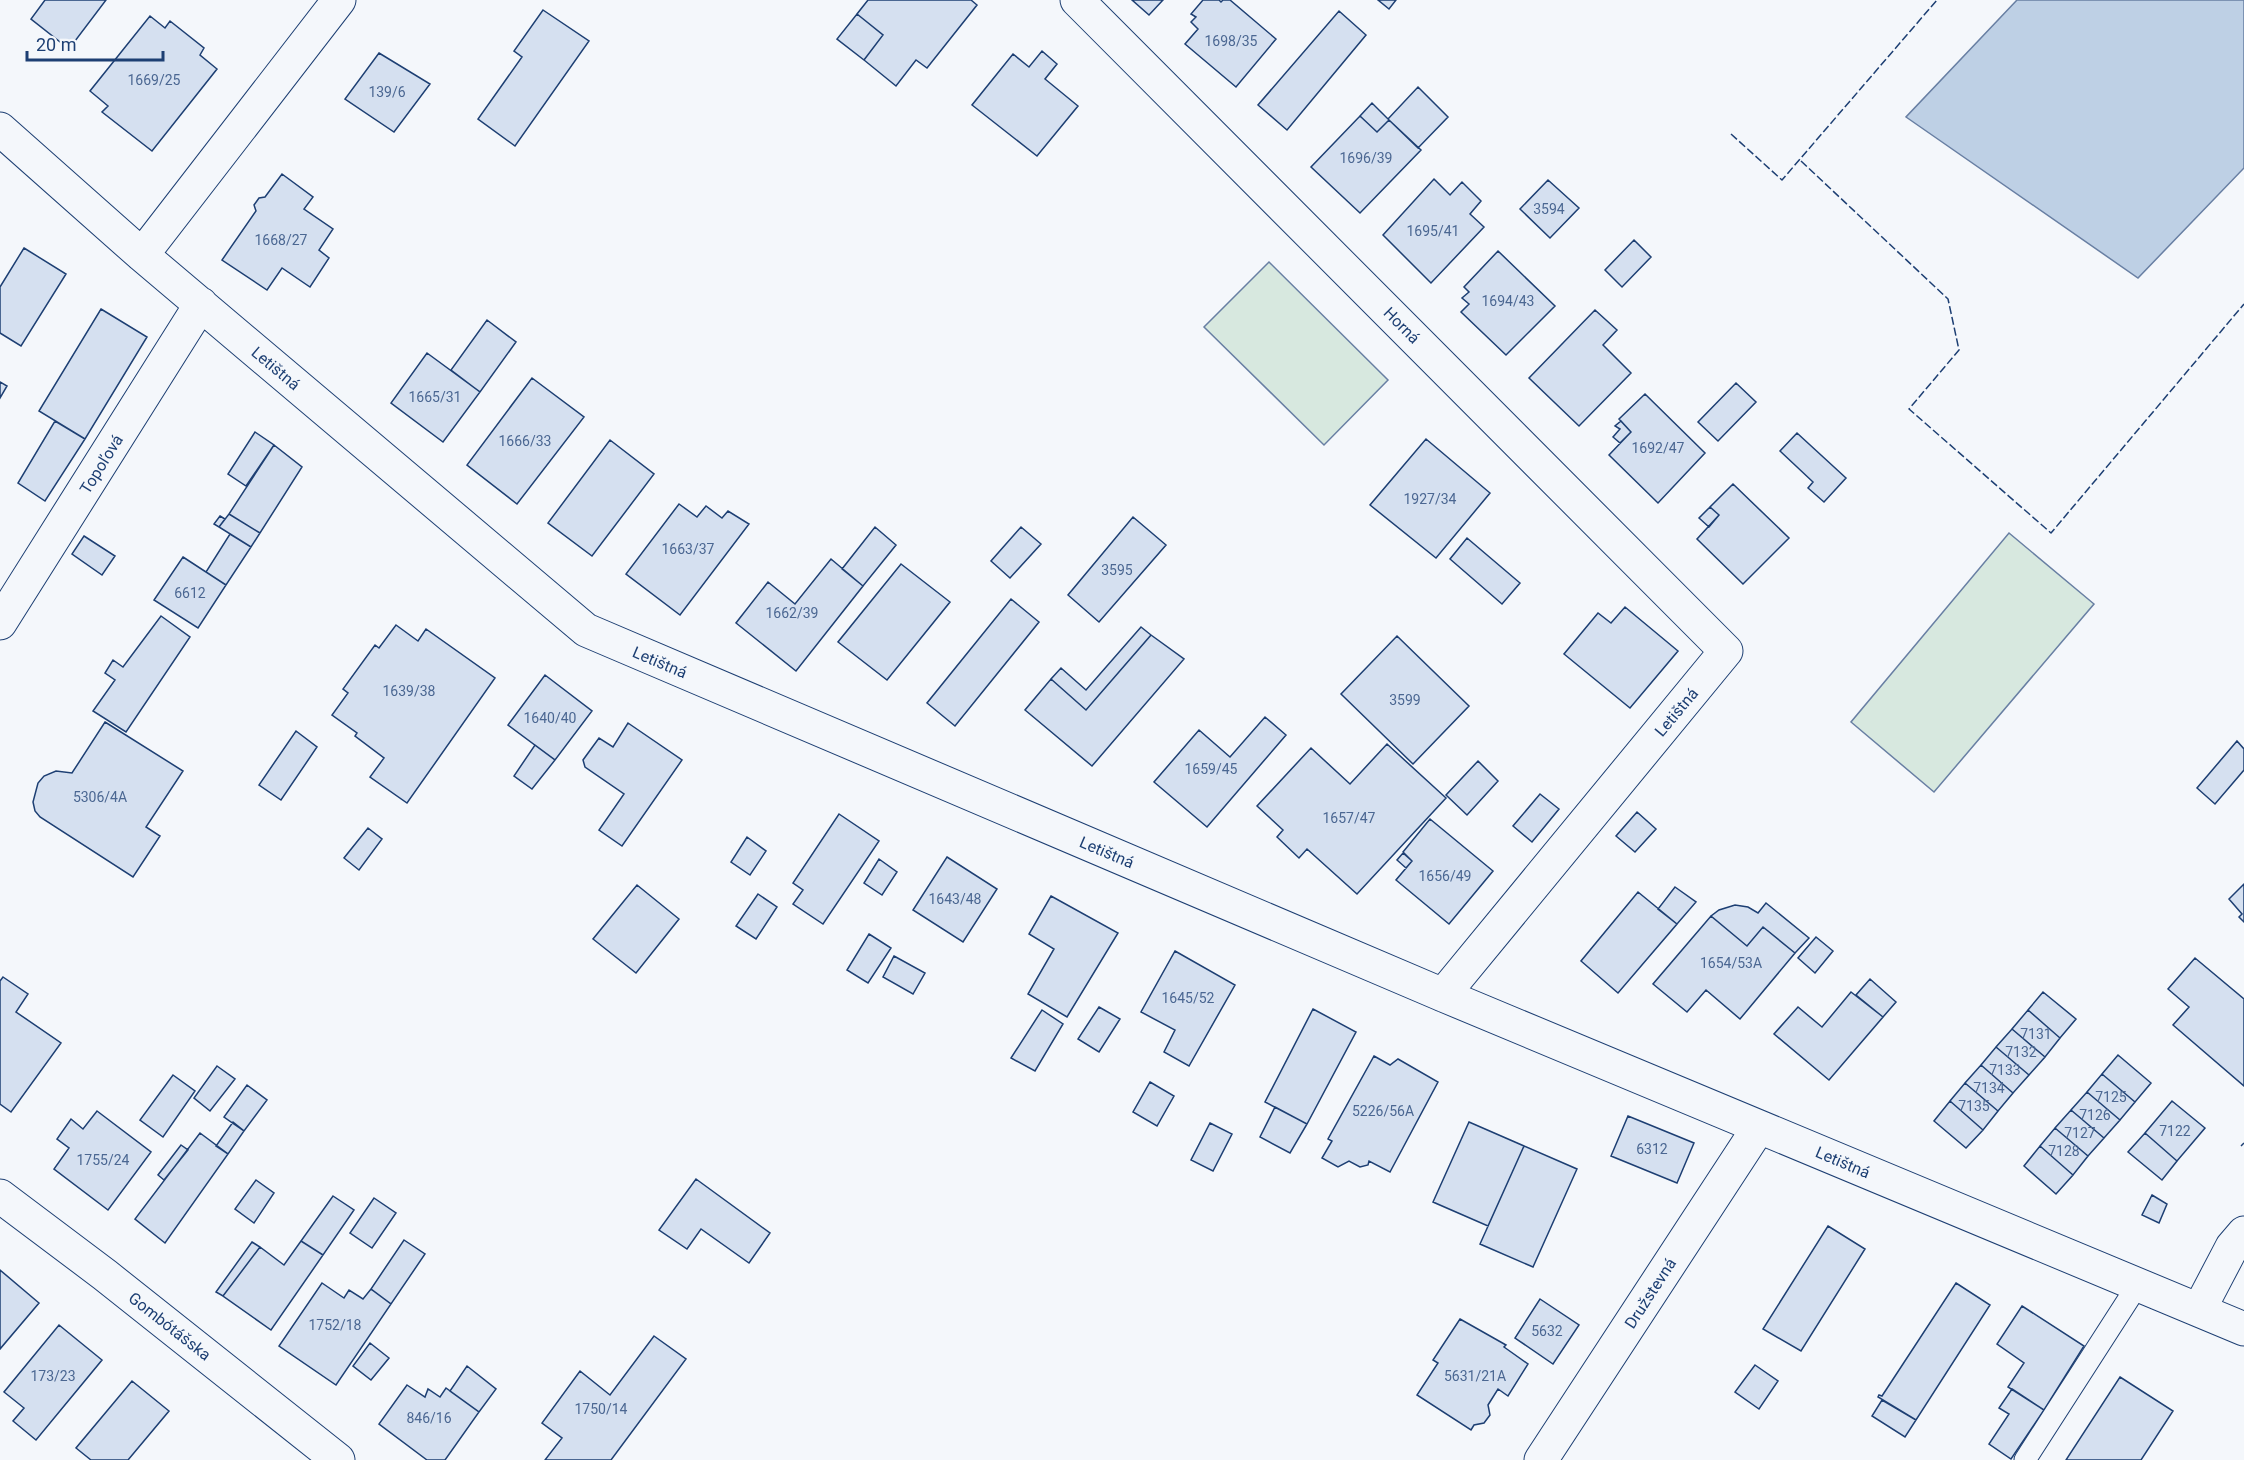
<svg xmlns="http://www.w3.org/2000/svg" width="2244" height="1460" font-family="Roboto,sans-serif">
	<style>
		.green { fill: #d7e8df; stroke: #687fa3; stroke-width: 1.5 }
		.water { fill: #bed0e5; stroke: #687fa3; stroke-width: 1.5 }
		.building { fill: #d5e0f0; stroke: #1d3f73; stroke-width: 1.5 }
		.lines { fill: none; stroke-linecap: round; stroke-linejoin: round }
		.lane-casing { stroke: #1d3f73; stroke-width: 23 }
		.street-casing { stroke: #1d3f73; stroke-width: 35 }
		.lane { stroke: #f4f7fb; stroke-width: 21 }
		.street { stroke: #f4f7fb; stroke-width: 33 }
		.fence { stroke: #1d3f73; stroke-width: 1.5; stroke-dasharray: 8 3; stroke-linecap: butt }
		.labels { text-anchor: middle; stroke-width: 4.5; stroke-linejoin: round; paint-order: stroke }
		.number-label { font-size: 14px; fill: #4b6792 }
		.street-label { font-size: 16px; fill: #1d3f73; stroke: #f4f7fb }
	</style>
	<rect width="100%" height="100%" fill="#f4f7fb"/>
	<!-- green -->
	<path class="green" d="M 1269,262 L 1388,380 L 1324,445 L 1204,327 Z
		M 2009,533 L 2094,604 L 1934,792 L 1851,722 Z"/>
	<!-- water -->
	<path class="water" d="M 2017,0 L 2244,0 L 2244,168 L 2138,278 L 1906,117 Z"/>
	<!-- building -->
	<path class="building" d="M 45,0 L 106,0 L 69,49 L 31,19 Z
		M 868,0 L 971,0 L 977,5 L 927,68 L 916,60 L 896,86 L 864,60 L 883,35 L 857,14 Z
		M 1132,0 L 1163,0 L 1149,15 Z
		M 1203,0 L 1219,0 L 1221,2 L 1223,0 L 1230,0 L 1276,39 L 1236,87 L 1185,44 L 1198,29 L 1191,22 L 1196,17 L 1191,14 Z
		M 1378,0 L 1396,0 L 1389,9 Z
		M 543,10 L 589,41 L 515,146 L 478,119 L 522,57 L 514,51 Z
		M 1339,11 L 1366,35 L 1287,130 L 1258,105 Z
		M 857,14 L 883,35 L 864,60 L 837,39 Z
		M 150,16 L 165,28 L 170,21 L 204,48 L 200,55 L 217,69 L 152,151 L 102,112 L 108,106 L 90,91 Z
		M 1042,51 L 1057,64 L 1045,79 L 1078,106 L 1037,156 L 972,105 L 1013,54 L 1029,67 Z
		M 379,53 L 430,84 L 394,132 L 345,99 Z
		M 1418,87 L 1448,117 L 1418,148 L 1389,120 L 1377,132 L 1360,116 L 1372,103 L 1388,119 Z
		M 1360,116 L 1377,132 L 1389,120 L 1421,150 L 1360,213 L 1311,167 Z
		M 282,174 L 313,197 L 304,209 L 333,229 L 319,250 L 329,258 L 310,287 L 282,268 L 267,290 L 222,260 L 256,211 L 254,205 L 259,198 L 265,197 Z
		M 1434,179 L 1450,195 L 1462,182 L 1481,201 L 1470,214 L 1484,227 L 1431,283 L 1383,235 Z
		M 1548,180 L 1579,208 L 1550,238 L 1520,209 Z
		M 1634,240 L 1651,257 L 1622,287 L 1605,270 Z
		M 24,248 L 66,274 L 21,346 L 0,333 L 0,287 Z
		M 1498,251 L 1555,306 L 1506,355 L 1461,312 L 1469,304 L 1462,298 L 1469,292 L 1464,287 Z
		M 101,309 L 147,337 L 85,439 L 39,411 Z
		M 1595,310 L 1617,330 L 1603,345 L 1631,373 L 1579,426 L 1529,378 Z
		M 487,320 L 516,342 L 480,392 L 451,370 Z
		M 427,353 L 480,392 L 443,442 L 391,403 Z
		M 532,378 L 584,417 L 517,504 L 467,465 Z
		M 0,382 L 7,386 L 0,398 Z
		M 1736,383 L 1756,402 L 1718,441 L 1698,422 Z
		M 1645,394 L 1705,453 L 1658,503 L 1609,455 L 1631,432 L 1619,419 Z
		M 55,421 L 85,439 L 45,501 L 18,483 Z
		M 1621,421 L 1631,432 L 1620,443 L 1613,437 L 1620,429 L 1615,426 Z
		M 255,432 L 274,445 L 246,486 L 228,474 Z
		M 1797,433 L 1846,478 L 1824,502 L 1808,488 L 1813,482 L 1780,451 Z
		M 1426,439 L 1490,493 L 1436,558 L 1370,505 Z
		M 610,440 L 654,474 L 592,556 L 548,523 Z
		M 274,445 L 302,467 L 260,533 L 229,514 Z
		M 1733,484 L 1789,538 L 1743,584 L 1697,539 L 1719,515 L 1710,507 Z
		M 679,504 L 697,517 L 706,506 L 722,518 L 728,511 L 749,524 L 680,615 L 626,574 Z
		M 1710,507 L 1719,515 L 1709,527 L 1699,518 Z
		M 229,514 L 260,533 L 251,547 L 219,527 Z
		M 220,516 L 225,519 L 219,527 L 214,524 Z
		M 1133,517 L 1166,545 L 1099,622 L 1068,595 Z
		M 875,527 L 896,545 L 863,586 L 842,569 Z
		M 1021,527 L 1041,544 L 1010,578 L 991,561 Z
		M 230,534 L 251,547 L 226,585 L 206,572 Z
		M 84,536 L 115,556 L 102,575 L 72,554 Z
		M 1467,538 L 1520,583 L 1502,604 L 1450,559 Z
		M 183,557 L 226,585 L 198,628 L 154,600 Z
		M 831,559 L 863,586 L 796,671 L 736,623 L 768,582 L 795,604 Z
		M 901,564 L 950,602 L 887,680 L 838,642 Z
		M 1011,599 L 1039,622 L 955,726 L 927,703 Z
		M 1625,607 L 1678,651 L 1630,708 L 1564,654 L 1598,613 L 1611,623 Z
		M 161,616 L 190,637 L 126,732 L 93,711 L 115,680 L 105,673 L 113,660 L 123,667 Z
		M 396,625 L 418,641 L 426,629 L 495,678 L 407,803 L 370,777 L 384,758 L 355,736 L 357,733 L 332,715 L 348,693 L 343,689 L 375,645 L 379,648 Z
		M 1141,627 L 1151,635 L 1086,710 L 1051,679 L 1061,668 L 1086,690 Z
		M 1151,635 L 1184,659 L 1092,766 L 1025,710 L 1051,679 L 1086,710 Z
		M 1397,636 L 1469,706 L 1413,764 L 1341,694 Z
		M 545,675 L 592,711 L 555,760 L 508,725 Z
		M 1265,717 L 1286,735 L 1207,827 L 1154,782 L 1199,730 L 1230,757 Z
		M 105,722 L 183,771 L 146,827 L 160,836 L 133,877 L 40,817 L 35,811 L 33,802 L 38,783 L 44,776 L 56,771 L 72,773 Z
		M 628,723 L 682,760 L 622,846 L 599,830 L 624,794 L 585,767 L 583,760 L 599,738 L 613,747 Z
		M 296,731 L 317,747 L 281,800 L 259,785 Z
		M 2237,741 L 2244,749 L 2244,770 L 2215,804 L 2197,788 Z
		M 1387,744 L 1446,798 L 1357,894 L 1307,849 L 1299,858 L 1277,837 L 1283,830 L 1257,806 L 1311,748 L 1350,784 Z
		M 535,745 L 555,760 L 532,789 L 514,776 Z
		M 1478,761 L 1498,781 L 1467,815 L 1446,795 Z
		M 1540,794 L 1559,809 L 1532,842 L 1513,826 Z
		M 1637,812 L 1656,829 L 1635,852 L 1616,836 Z
		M 839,814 L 879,841 L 823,924 L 793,904 L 803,890 L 793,883 Z
		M 1430,819 L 1493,871 L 1449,924 L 1396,880 L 1412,861 L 1403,852 Z
		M 368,828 L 382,839 L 359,870 L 344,858 Z
		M 747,837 L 766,851 L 750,875 L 731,862 Z
		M 1403,853 L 1412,861 L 1406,868 L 1397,860 Z
		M 947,857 L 997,889 L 963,942 L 913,910 Z
		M 879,859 L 897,872 L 882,895 L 864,883 Z
		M 2244,884 L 2244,922 L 2239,917 L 2242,914 L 2229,899 Z
		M 637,885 L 679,919 L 636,973 L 593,939 Z
		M 1675,887 L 1696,902 L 1677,924 L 1658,909 Z
		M 1638,892 L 1677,924 L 1618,993 L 1581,961 Z
		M 758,894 L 777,907 L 756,939 L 736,926 Z
		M 1051,896 L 1118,933 L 1067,1017 L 1028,994 L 1054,949 L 1029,934 Z
		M 1766,903 L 1809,938 L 1795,953 L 1763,927 L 1747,946 L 1711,916 L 1719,910 L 1735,905 L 1748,907 L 1758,913 Z
		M 1711,916 L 1747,946 L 1763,927 L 1795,953 L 1740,1019 L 1706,990 L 1687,1012 L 1653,984 Z
		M 869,934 L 891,948 L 868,983 L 847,970 Z
		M 1816,937 L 1833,951 L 1815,973 L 1798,958 Z
		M 1175,951 L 1235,985 L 1189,1066 L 1164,1052 L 1175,1030 L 1141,1012 Z
		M 894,956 L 925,973 L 913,994 L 883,977 Z
		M 2195,958 L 2244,999 L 2244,1086 L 2173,1025 L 2189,1007 L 2168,989 Z
		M 3,977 L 28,994 L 16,1012 L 61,1043 L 11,1112 L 0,1104 L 0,981 Z
		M 1870,979 L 1896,1002 L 1883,1017 L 1856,995 Z
		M 1851,992 L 1883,1017 L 1829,1080 L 1774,1034 L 1798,1007 L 1822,1027 Z
		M 2043,992 L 2076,1019 L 2060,1038 L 2028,1010 Z
		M 1099,1007 L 1120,1019 L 1099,1052 L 1078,1039 Z
		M 1313,1009 L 1356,1032 L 1307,1124 L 1265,1102 Z
		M 1042,1010 L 1063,1024 L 1035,1071 L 1011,1058 Z
		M 2028,1010 L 2060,1038 L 2045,1057 L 2012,1029 Z
		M 2012,1029 L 2045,1057 L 2029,1075 L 1996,1047 Z
		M 1996,1047 L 2029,1075 L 2013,1093 L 1981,1065 Z
		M 2118,1055 L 2151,1083 L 2135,1102 L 2102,1074 Z
		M 1374,1056 L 1390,1065 L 1398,1059 L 1438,1082 L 1390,1172 L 1369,1161 L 1368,1165 L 1360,1167 L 1349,1161 L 1338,1167 L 1322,1158 L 1332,1141 L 1328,1139 Z
		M 1981,1065 L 2013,1093 L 1998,1111 L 1965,1083 Z
		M 217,1066 L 235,1079 L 210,1111 L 194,1098 Z
		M 2102,1074 L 2135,1102 L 2120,1120 L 2087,1092 Z
		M 173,1075 L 195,1091 L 163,1137 L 140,1120 Z
		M 1150,1082 L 1174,1096 L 1157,1126 L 1133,1112 Z
		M 1965,1083 L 1998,1111 L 1983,1130 L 1950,1101 Z
		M 247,1085 L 267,1100 L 244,1131 L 224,1117 Z
		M 2087,1092 L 2120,1120 L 2104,1138 L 2071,1110 Z
		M 1950,1101 L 1983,1130 L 1966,1148 L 1934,1121 Z
		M 2172,1101 L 2205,1128 L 2177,1161 L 2145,1133 Z
		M 1275,1107 L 1307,1124 L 1290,1153 L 1260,1137 Z
		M 2071,1110 L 2104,1138 L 2088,1156 L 2055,1128 Z
		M 97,1111 L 151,1152 L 108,1210 L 54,1169 L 69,1148 L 57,1139 L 71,1119 L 83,1129 Z
		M 1628,1116 L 1694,1143 L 1677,1183 L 1611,1156 Z
		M 233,1122 L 244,1131 L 228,1154 L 216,1146 Z
		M 1469,1122 L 1524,1146 L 1488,1226 L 1433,1202 Z
		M 1210,1123 L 1232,1134 L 1213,1171 L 1191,1160 Z
		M 2055,1128 L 2088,1156 L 2073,1175 L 2040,1146 Z
		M 200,1133 L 228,1154 L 165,1243 L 135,1219 Z
		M 2145,1133 L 2177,1161 L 2162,1180 L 2128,1152 Z
		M 181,1145 L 188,1150 L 164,1180 L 158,1175 Z
		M 1524,1146 L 1577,1169 L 1533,1267 L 1480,1244 Z
		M 2040,1146 L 2073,1175 L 2056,1194 L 2024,1166 Z
		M 696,1179 L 770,1233 L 749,1263 L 701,1229 L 687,1249 L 659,1230 Z
		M 256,1180 L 274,1193 L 254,1223 L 235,1209 Z
		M 2152,1195 L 2167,1204 L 2159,1223 L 2142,1215 Z
		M 333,1196 L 354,1210 L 323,1255 L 301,1241 Z
		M 374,1198 L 396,1213 L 372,1248 L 350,1233 Z
		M 1828,1226 L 1865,1249 L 1801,1351 L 1763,1329 Z
		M 404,1240 L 425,1254 L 391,1304 L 371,1289 Z
		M 301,1241 L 323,1255 L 271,1330 L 223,1296 L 260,1247 L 284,1265 Z
		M 252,1242 L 260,1247 L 223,1296 L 216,1292 Z
		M 0,1270 L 39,1303 L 0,1349 Z
		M 322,1283 L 344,1298 L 349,1290 L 363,1299 L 371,1289 L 391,1304 L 336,1385 L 279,1346 Z
		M 1956,1283 L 1990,1305 L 1916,1420 L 1878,1397 L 1879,1395 L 1882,1396 Z
		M 1540,1299 L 1579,1325 L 1553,1364 L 1515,1338 Z
		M 2022,1306 L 2084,1346 L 2044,1410 L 2008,1387 L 2024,1363 L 1997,1344 Z
		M 1460,1319 L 1506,1345 L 1504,1347 L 1528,1364 L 1508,1396 L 1498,1389 L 1488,1405 L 1490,1415 L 1484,1423 L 1474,1425 L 1471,1430 L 1417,1395 L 1438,1363 L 1433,1360 Z
		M 59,1325 L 102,1360 L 36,1440 L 13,1421 L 24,1408 L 4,1392 Z
		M 654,1336 L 686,1359 L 611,1460 L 545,1460 L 562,1438 L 542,1423 L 580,1371 L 610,1395 Z
		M 370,1343 L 389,1358 L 371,1380 L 353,1366 Z
		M 1755,1365 L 1778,1381 L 1759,1409 L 1735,1392 Z
		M 467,1366 L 496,1389 L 479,1412 L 450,1391 Z
		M 2120,1377 L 2173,1411 L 2141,1460 L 2066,1460 Z
		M 132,1381 L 169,1411 L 128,1460 L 91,1460 L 76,1448 Z
		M 407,1385 L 425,1397 L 428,1389 L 440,1397 L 446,1388 L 479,1412 L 445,1460 L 427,1460 L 379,1424 Z
		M 2012,1389 L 2044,1410 L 2011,1459 L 1989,1444 L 2009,1414 L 1999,1408 Z
		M 1882,1400 L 1916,1420 L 1905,1437 L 1872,1416 Z"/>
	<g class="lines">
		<!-- lane casing -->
		<g class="lane-casing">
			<path id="lane" d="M 2025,1460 L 2137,1286"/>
		</g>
		<!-- street casing -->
		<g class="street-casing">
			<path id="street" d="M 1077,0 L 1726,651 L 1443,995
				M 0,129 L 142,255 L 586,630 L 1443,995 L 2244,1329
				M 142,255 L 339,0
				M 0,623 L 201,304
				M 0,1196 L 105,1275 L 338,1460
				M 2199,1310 L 2232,1247 L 2244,1233
				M 1541,1460 L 1759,1127"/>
		</g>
		<!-- lane -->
		<use href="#lane" class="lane"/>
		<!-- street -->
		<use href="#street" class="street"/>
		<!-- fence -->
		<path class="fence" d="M 1731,134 L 1782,180 L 1937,0
			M 1801,161 L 1948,299 L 1959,350 L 1909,409 L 2051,533 L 2244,304
			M 2241,1146 L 2244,1143"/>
	</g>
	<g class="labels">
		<!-- number labels -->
		<g class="number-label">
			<text x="1231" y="46">1698/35</text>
			<text x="154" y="85">1669/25</text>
			<text x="387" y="97">139/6</text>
			<text x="1366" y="163">1696/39</text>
			<text x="1549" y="214">3594</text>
			<text x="1433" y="236">1695/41</text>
			<text x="281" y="245">1668/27</text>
			<text x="1508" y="306">1694/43</text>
			<text x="435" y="402">1665/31</text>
			<text x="525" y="446">1666/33</text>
			<text x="1658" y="453">1692/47</text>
			<text x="1430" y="504">1927/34</text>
			<text x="688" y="554">1663/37</text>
			<text x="1117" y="575">3595</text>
			<text x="190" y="598">6612</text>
			<text x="792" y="618">1662/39</text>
			<text x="409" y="696">1639/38</text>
			<text x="1405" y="705">3599</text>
			<text x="550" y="723">1640/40</text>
			<text x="1211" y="774">1659/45</text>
			<text x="100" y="802">5306/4A</text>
			<text x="1349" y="823">1657/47</text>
			<text x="1445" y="881">1656/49</text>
			<text x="955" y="904">1643/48</text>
			<text x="1731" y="968">1654/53A</text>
			<text x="1188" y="1003">1645/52</text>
			<text x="2036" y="1039">7131</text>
			<text x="2021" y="1057">7132</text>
			<text x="2005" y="1075">7133</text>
			<text x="1989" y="1093">7134</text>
			<text x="2111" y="1102">7125</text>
			<text x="1974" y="1111">7135</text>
			<text x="1383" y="1116">5226/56A</text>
			<text x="2095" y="1120">7126</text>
			<text x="2175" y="1136">7122</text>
			<text x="2080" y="1138">7127</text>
			<text x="1652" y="1154">6312</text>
			<text x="2064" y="1156">7128</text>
			<text x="103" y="1165">1755/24</text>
			<text x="335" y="1330">1752/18</text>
			<text x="1547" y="1336">5632</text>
			<text x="53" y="1381">173/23</text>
			<text x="1475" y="1381">5631/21A</text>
			<text x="601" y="1414">1750/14</text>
			<text x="429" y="1423">846/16</text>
		</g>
		<!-- street labels -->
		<g class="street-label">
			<text transform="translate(1402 325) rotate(45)" y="6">Horná</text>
			<text transform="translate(276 368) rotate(40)" y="6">Letištná</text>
			<text transform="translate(101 464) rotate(-58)" y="6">Topoľová</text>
			<text transform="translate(660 662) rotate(23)" y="6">Letištná</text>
			<text transform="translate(1676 712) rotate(-50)" y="6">Letištná</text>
			<text transform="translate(1107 852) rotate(23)" y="6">Letištná</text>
			<text transform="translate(1843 1162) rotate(23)" y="6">Letištná</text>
			<text transform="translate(1650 1293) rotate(-57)" y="6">Družstevná</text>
			<text transform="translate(170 1326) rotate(38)" y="6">Gombótášska</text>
		</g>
	</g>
	<!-- scale -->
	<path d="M27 51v9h136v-9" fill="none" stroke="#1d3f73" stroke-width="3"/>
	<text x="36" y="51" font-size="18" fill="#1d3f73" stroke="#f4f7fb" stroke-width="4.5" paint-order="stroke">20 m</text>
</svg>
